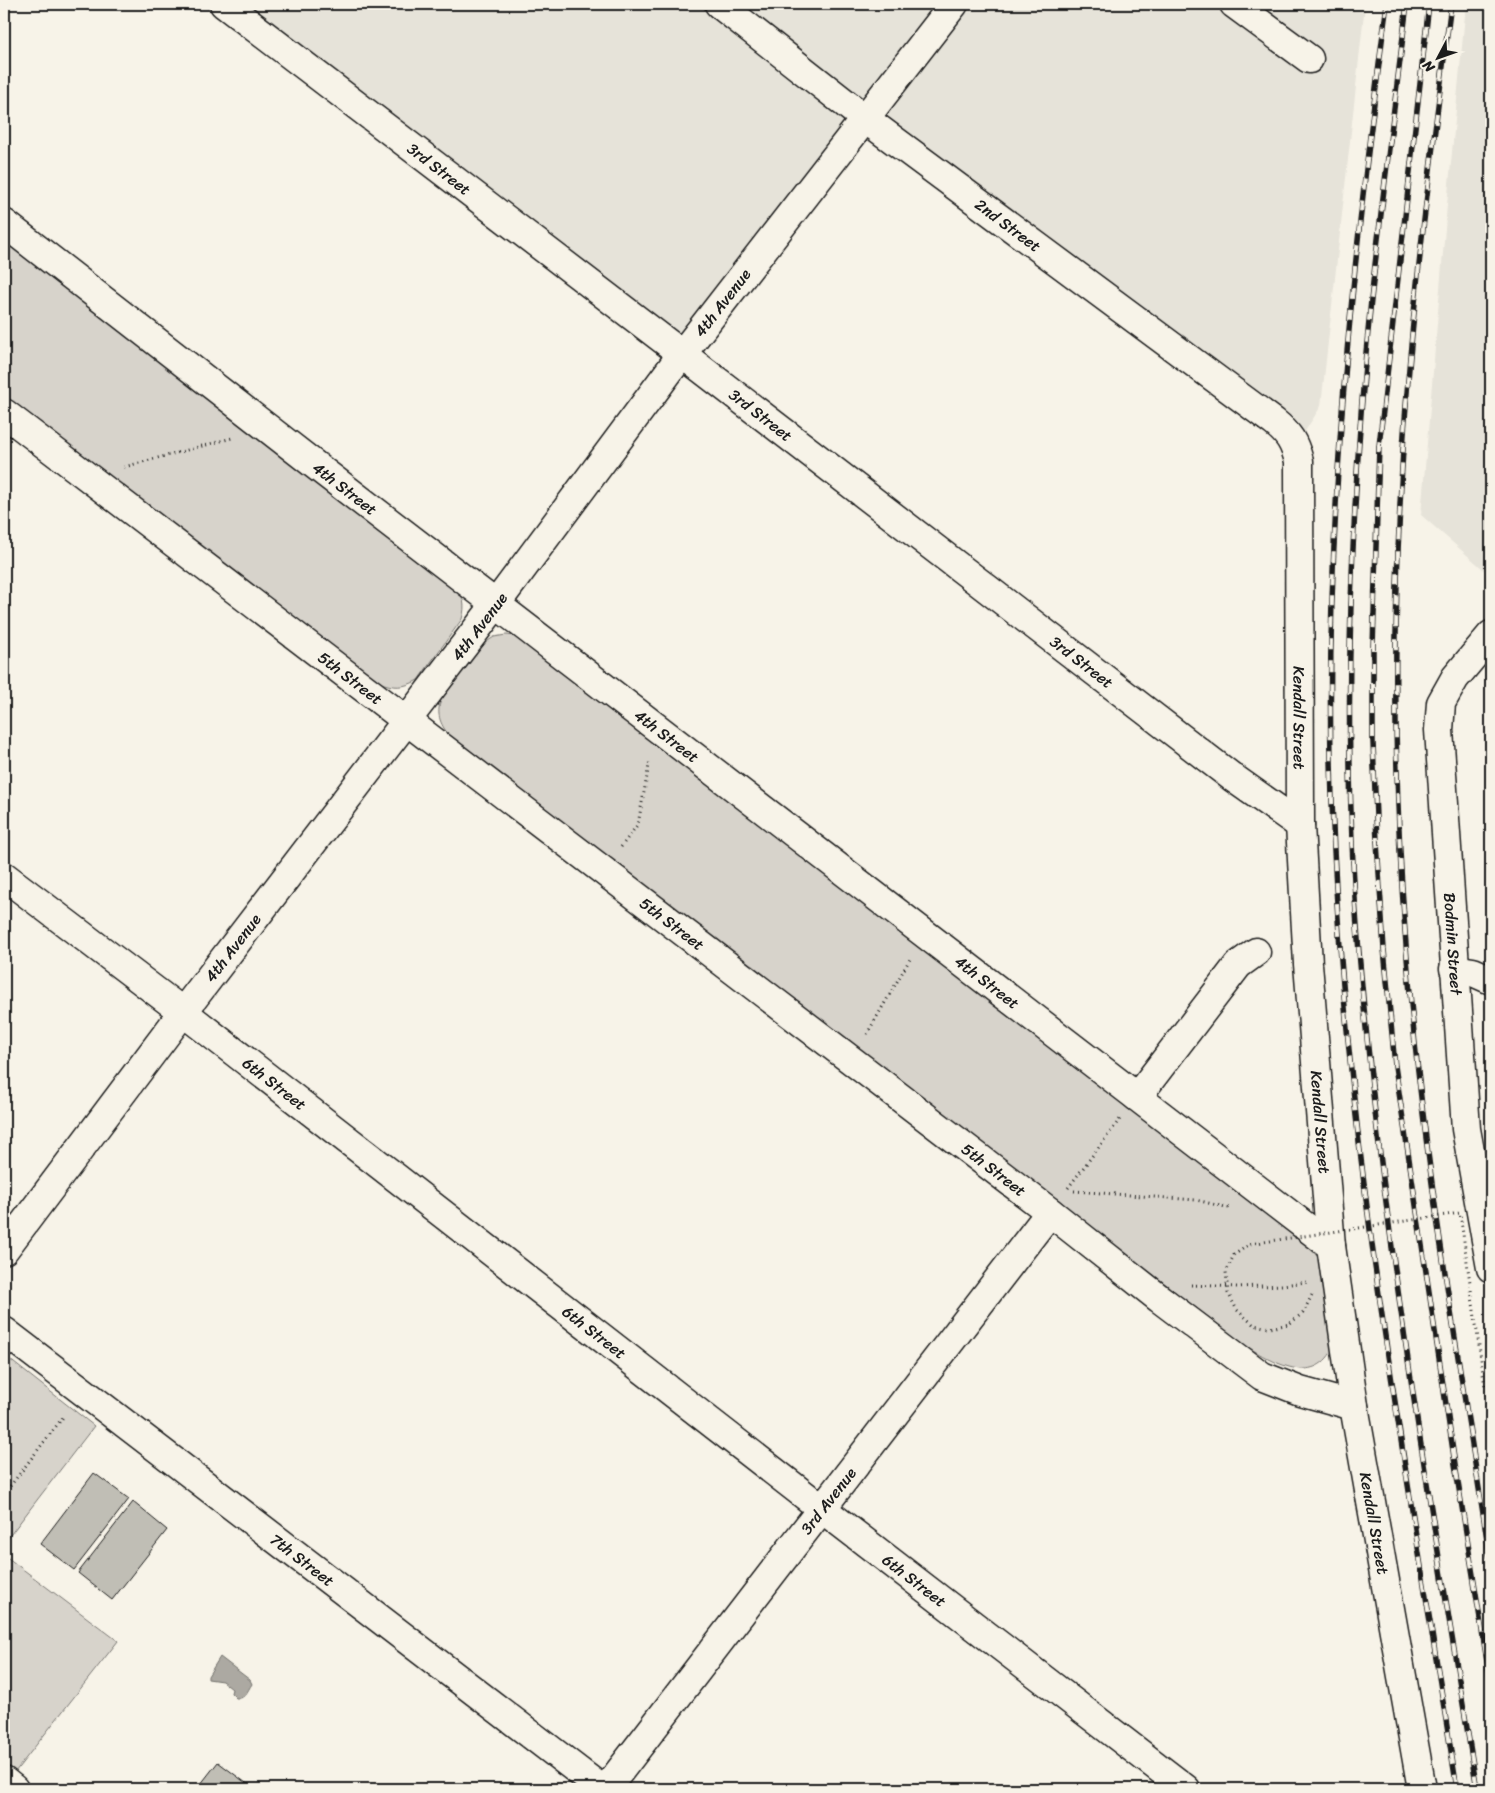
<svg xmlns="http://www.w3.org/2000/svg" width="1495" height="1793" font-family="Sriracha,sans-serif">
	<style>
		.built { fill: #e6e3d9 }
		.green { fill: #d7d3cb; stroke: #7a7874 }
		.water { fill: #aca9a2; stroke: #72716c }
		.building { fill: #c0beb5; stroke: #1c1c1c }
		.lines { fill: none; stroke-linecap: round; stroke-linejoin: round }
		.minor-casing { stroke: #1c1c1c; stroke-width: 31 }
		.path { stroke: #1c1c1c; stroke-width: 3; stroke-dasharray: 1 4; stroke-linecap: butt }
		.minor { stroke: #f7f3e8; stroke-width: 28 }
		.rail-casing { stroke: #1c1c1c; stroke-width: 5.5 }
		.rail { stroke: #f7f3e8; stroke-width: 4; stroke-dasharray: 11; stroke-linecap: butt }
		.path-bridge { stroke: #1c1c1c; stroke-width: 3; stroke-dasharray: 1 4; stroke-linecap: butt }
		.labels { text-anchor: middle; stroke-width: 4; stroke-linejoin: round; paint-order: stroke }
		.street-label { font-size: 16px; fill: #1c1c1c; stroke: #f7f3e8 }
	</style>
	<rect width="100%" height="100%" fill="#f7f3e8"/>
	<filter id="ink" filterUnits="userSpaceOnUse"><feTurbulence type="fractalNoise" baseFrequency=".02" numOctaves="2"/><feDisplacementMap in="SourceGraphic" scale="10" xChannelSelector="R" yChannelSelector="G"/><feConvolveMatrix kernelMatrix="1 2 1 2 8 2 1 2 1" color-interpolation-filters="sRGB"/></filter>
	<g filter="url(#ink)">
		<!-- built -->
		<path class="built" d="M 224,4 L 1365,4 L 1321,406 L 1295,447 L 864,118 L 682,354 Z
			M 1466,4 L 1491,4 L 1491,576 L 1421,515 L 1447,205 Z"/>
		<!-- green -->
		<path class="green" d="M 4,240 L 454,586 C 464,596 466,605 462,619 L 418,680 C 404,688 393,688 379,682 L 4,395 Z
			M 506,635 L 516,636 L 525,641 L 1311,1249 L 1321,1261 L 1333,1349 C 1313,1387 1273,1362 1246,1346 L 448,734 C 438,721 436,710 443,695 L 485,643 L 494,637 Z
			M 4,1355 L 94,1426 L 4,1543 Z
			M 4,1555 L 118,1641 L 15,1772 L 4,1763 Z"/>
		<!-- water -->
		<path class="water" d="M 220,1657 L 250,1680 L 252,1684 C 247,1691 246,1699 236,1698 L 231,1693 L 232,1689 L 222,1681 L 208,1679 L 208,1676 Z"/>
		<!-- building -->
		<path class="building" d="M 94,1473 L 129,1499 L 74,1570 L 40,1544 Z
			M 133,1502 L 167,1530 L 112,1600 L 78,1573 Z
			M 218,1762 L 254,1789 L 197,1789 Z"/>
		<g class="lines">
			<!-- minor casing -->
			<g class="minor-casing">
				<g id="minor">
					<path id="s1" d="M 224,4 L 682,354 L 1232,777 L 1300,825"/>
					<path id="s2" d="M 719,4 L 864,118 L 1274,422 C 1289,434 1294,442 1299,461 L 1300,825 L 1308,964 L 1331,1246 L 1354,1406 L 1422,1789"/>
					<path d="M 1234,4 L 1309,59"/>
					<path id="s3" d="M 4,223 L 324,472 L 1331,1246"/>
					<path id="s4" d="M 4,413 L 1050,1212 L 1160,1299 L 1262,1376 L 1300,1391 L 1354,1406"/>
					<path id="s5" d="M 1491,635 L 1455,678 L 1441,703 L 1439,730 L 1466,1129 L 1491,1268"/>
					<path id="s6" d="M 4,876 L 183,1012 L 821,1508 L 1186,1789"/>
					<path d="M 1454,969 L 1473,972 L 1491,980"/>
					<path d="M 1137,1097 L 1238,965 L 1256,952"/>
					<path id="s7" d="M 4,1250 L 183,1012 L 496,604 L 682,354 L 954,4"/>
					<path id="s8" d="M 4,1331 L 602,1789"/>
					<path d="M 4,1781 L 14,1789"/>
					<path id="s9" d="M 606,1789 L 1050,1212"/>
				</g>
			</g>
			<!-- path -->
			<path class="path" d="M 124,467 L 232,438
				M 621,847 L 638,824 L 650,760
				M 867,1034 L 910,959
				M 1068,1188 L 1120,1119
				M 1074,1191 L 1196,1200 L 1229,1208
				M 1191,1285 L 1238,1287 L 1282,1285 L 1307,1282
				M 4,1494 L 64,1416"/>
			<!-- minor -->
			<use href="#minor" class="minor"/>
			<!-- rail casing -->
			<g class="rail-casing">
				<path id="rail" d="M 1387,4 C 1349,284 1320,567 1334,850 C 1349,1165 1408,1478 1457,1789
					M 1407,4 C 1395,102 1382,201 1371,300 C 1353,479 1345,661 1352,841 C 1356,943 1367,1045 1379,1146 C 1405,1362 1442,1575 1477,1789
					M 1429,4 L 1379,446 L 1373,648 L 1373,742 L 1377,842 L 1384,949 L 1395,1066 L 1455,1464 L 1491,1686
					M 1451,4 C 1432,152 1412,301 1403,450 C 1393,610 1393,771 1405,931 C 1420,1144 1458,1353 1491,1564"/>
			</g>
			<!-- rail -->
			<use href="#rail" class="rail"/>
			<!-- path-bridge -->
			<path class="path-bridge" d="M 1312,1295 L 1303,1313 L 1289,1324 L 1270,1328 L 1254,1325 L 1237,1310 L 1228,1293 L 1226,1272 L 1234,1255 L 1250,1244 L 1460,1213 L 1491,1429"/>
		</g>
	</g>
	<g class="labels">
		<!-- street labels -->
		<g class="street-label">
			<text dy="6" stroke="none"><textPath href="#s1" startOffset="271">3rd Street</textPath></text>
			<text dy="6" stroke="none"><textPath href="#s2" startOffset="364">2nd Street</textPath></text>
			<text dy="6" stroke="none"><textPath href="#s7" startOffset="1189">4th Avenue</textPath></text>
			<text dy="6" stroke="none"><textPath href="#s1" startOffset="676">3rd Street</textPath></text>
			<text dy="6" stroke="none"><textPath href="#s3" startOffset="432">4th Street</textPath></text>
			<text dy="6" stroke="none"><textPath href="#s7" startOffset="784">4th Avenue</textPath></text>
			<text dy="6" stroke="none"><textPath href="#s1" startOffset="1081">3rd Street</textPath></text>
			<text dy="6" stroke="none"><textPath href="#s4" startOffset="436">5th Street</textPath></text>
			<text dy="6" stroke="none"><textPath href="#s2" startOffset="999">Kendall Street</textPath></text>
			<text dy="6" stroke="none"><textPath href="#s3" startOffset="838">4th Street</textPath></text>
			<text dy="6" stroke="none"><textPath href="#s4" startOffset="841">5th Street</textPath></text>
			<text dy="6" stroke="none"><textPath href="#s5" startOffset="326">Bodmin Street</textPath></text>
			<text dy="6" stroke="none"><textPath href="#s7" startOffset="379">4th Avenue</textPath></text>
			<text dy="6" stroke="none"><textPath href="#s3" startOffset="1242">4th Street</textPath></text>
			<text dy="6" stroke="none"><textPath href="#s6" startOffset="341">6th Street</textPath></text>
			<text dy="6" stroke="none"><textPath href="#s2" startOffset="1404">Kendall Street</textPath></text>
			<text dy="6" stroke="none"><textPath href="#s4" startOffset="1246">5th Street</textPath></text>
			<text dy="6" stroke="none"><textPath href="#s6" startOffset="746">6th Street</textPath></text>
			<text dy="6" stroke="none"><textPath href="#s9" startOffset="364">3rd Avenue</textPath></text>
			<text dy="6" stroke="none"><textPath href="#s2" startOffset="1809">Kendall Street</textPath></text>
			<text dy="6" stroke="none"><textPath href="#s8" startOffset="376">7th Street</textPath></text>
			<text dy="6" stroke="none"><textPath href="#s6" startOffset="1151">6th Street</textPath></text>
		</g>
	</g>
	<!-- margin -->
	<rect width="1495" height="1793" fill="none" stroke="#f7f3e8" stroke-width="20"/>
	<rect x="10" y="10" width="1475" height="1773" fill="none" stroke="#1c1c1c" stroke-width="2" filter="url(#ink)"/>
	<!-- north arrow -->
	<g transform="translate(1438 58) rotate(229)" stroke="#f7f3e8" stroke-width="4" paint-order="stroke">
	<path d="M0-4L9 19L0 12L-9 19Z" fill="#1c1c1c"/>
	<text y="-8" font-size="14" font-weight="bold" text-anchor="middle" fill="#1c1c1c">N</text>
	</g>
</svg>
